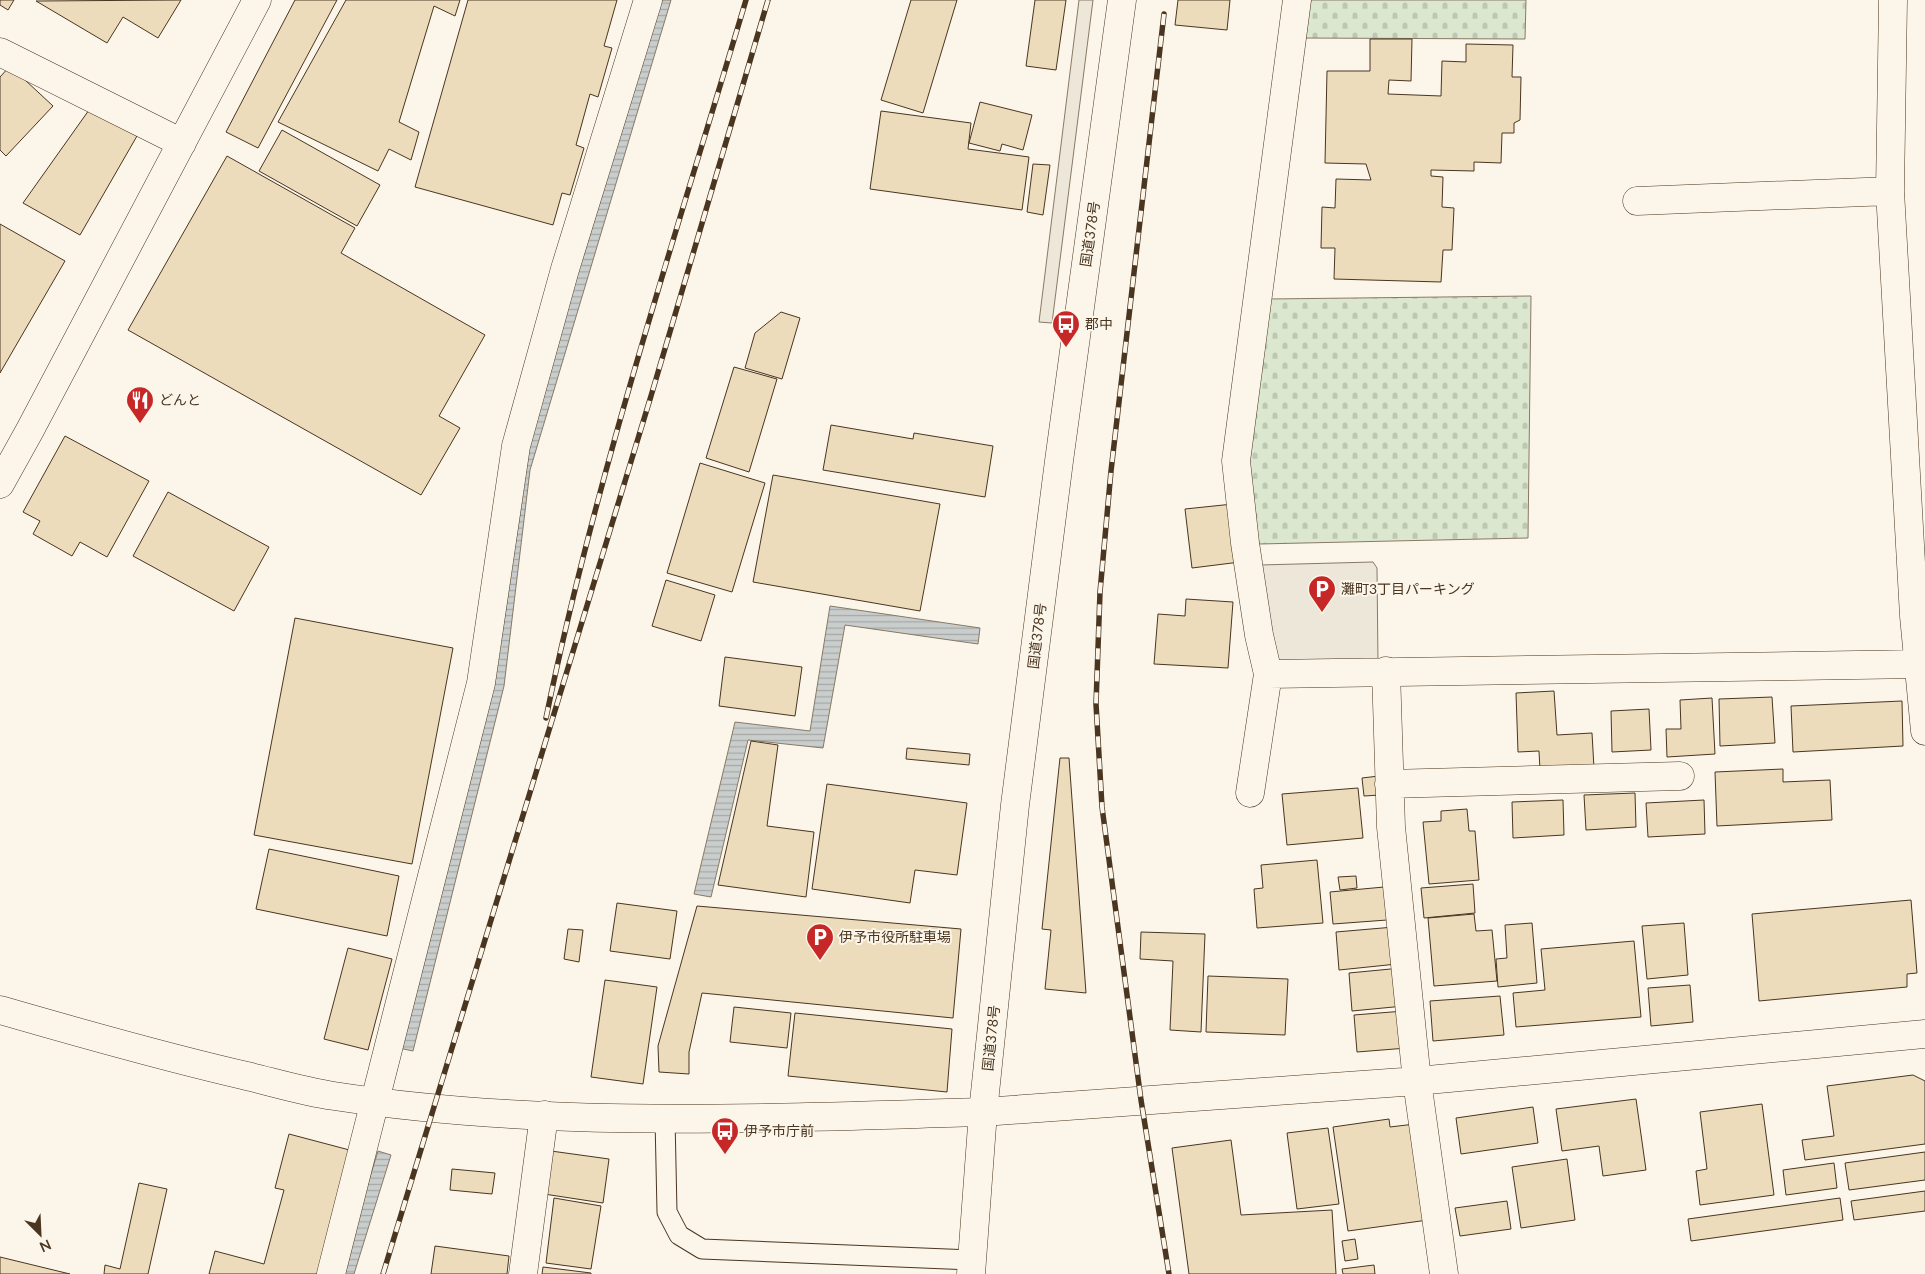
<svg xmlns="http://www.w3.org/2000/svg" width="1925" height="1274" font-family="Lato,'Noto Sans JP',sans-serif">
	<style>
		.cemetery { fill: url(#cemetery-stones); stroke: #887966 }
		.parking { fill: #ede7d9; stroke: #887966 }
		.water { fill: url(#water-rules); stroke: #887966 }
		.building { fill: #ecdcbc; stroke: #4a3520 }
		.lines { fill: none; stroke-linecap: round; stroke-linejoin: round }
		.service-casing { stroke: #4a3520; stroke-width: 21 }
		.minor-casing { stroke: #4a3520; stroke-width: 29 }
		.tertiary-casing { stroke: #4a3520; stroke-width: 29 }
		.trunk-casing { stroke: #4a3520; stroke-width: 29 }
		.service { stroke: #fbf6e9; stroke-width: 19 }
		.minor { stroke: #fbf6e9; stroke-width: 28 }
		.tertiary { stroke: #fbf6e9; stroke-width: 28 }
		.trunk { stroke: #fbf6e9; stroke-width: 28 }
		.rail-casing { stroke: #4a3520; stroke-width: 5.5 }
		.rail { stroke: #fbf6e9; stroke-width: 4; stroke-dasharray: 11; stroke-linecap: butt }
		.labels { text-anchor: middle; stroke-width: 4; stroke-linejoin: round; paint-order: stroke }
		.street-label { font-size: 14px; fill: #4a3520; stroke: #fbf6e9 }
		.poi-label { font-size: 14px; fill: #4a3520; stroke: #fbf6e9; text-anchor: start }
	</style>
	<defs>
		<pattern id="cemetery-stones" width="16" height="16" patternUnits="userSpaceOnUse" patternTransform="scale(1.25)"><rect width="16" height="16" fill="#dce7d0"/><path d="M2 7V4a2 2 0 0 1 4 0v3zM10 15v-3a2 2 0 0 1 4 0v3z" fill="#bec7b2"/></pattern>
		<pattern id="water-rules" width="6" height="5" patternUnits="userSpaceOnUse" patternTransform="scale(1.25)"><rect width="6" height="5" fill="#c9cecd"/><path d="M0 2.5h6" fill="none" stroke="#a5a8a6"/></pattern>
	</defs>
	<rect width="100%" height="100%" fill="#fbf6e9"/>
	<!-- cemetery -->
	<path class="cemetery" d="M 1306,0 L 1526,0 L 1525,39 L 1302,38 Z
		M 1531,296 L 1528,538 L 1259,544 L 1247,465 L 1268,299 Z"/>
	<!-- parking -->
	<path class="parking" d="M 1079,0 L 1093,0 L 1052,323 L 1039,322 Z
		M 1373,562 L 1377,568 L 1378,664 L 1278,666 L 1260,565 Z"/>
	<!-- water -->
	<path class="water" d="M 651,0 L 671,0 L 530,470 L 504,686 L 413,1051 L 394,1047 L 488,680 L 511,462 Z
		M 830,606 L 980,628 L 978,644 L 845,625 L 823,748 L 748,740 L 711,897 L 694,894 L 735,722 L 810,731 Z
		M 378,1151 L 391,1155 L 354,1274 L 340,1274 Z"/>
	<!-- building -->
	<path class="building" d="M 0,0 L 14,0 L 8,10 L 0,5 Z
		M 181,0 L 158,38 L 123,17 L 107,43 L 36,1 Z
		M 295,0 L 337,0 L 258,148 L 226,132 Z
		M 346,0 L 460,0 L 455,16 L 434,6 L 399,122 L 419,132 L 411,160 L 389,149 L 378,171 L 278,122 Z
		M 468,0 L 617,0 L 604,46 L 612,48 L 598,97 L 590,94 L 576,145 L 584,148 L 570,195 L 562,193 L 553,225 L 415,187 Z
		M 911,0 L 957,0 L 923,113 L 881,100 Z
		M 1035,0 L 1066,0 L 1056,70 L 1026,66 Z
		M 1178,0 L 1230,0 L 1227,30 L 1175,25 Z
		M 1370,39 L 1412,39 L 1411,81 L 1389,80 L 1388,94 L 1441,96 L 1442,61 L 1466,62 L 1466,44 L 1513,45 L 1512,77 L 1521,77 L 1520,120 L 1514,123 L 1514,133 L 1502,133 L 1501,163 L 1474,162 L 1474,171 L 1431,170 L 1431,176 L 1443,177 L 1442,207 L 1454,208 L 1452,250 L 1443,250 L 1441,282 L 1334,279 L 1335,248 L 1321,248 L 1322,207 L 1335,208 L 1336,179 L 1371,180 L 1366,164 L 1325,163 L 1327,71 L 1370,71 Z
		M 10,66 L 53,106 L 6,156 L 0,150 L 0,77 Z
		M 980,102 L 1032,115 L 1023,150 L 1002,144 L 1000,151 L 969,143 Z
		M 89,110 L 137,136 L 80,235 L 23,203 Z
		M 881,111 L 971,123 L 968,149 L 1029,157 L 1022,210 L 870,189 Z
		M 282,130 L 380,185 L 357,226 L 259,171 Z
		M 227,156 L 355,228 L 341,253 L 485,335 L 439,416 L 460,428 L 421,495 L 128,330 Z
		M 1033,164 L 1050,165 L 1043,215 L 1027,212 Z
		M 0,224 L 65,261 L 0,373 Z
		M 781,312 L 800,318 L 782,379 L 745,368 L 755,333 Z
		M 734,367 L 777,379 L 749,472 L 706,458 Z
		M 831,425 L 913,439 L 914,433 L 993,446 L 985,497 L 823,470 Z
		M 65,436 L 149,481 L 107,557 L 80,542 L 72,556 L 33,534 L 40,521 L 23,512 Z
		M 700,463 L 765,483 L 732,592 L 667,573 Z
		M 773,475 L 940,504 L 920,611 L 753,582 Z
		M 168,492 L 269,547 L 234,611 L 133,556 Z
		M 1233,504 L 1240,562 L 1192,568 L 1185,509 Z
		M 666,580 L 715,595 L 701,641 L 652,626 Z
		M 1186,599 L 1233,602 L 1228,668 L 1154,664 L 1158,614 L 1185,616 Z
		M 295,618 L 453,648 L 412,864 L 254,835 Z
		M 725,657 L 802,667 L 795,716 L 719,706 Z
		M 1554,691 L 1557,735 L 1592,733 L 1594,768 L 1540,770 L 1539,751 L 1518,752 L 1516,693 Z
		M 1772,697 L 1775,743 L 1720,746 L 1719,699 Z
		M 1712,698 L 1715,754 L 1667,757 L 1666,729 L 1681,729 L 1680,700 Z
		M 1902,701 L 1903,746 L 1793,752 L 1791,706 Z
		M 1649,709 L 1651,750 L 1612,752 L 1611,711 Z
		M 751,741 L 778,745 L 767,826 L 814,832 L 806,897 L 718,885 Z
		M 907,748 L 970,754 L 969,765 L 906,759 Z
		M 1060,758 L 1069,758 L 1086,993 L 1045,989 L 1051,930 L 1042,929 Z
		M 1783,769 L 1783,782 L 1830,780 L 1832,820 L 1717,826 L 1715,772 Z
		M 1379,776 L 1380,795 L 1364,796 L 1362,778 Z
		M 827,784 L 967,803 L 957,875 L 915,870 L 910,903 L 812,889 Z
		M 1358,788 L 1363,838 L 1287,845 L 1282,794 Z
		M 1635,793 L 1636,827 L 1586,830 L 1584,795 Z
		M 1563,800 L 1564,835 L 1513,838 L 1512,802 Z
		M 1704,800 L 1705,834 L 1648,837 L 1646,803 Z
		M 1467,809 L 1469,831 L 1475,831 L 1479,880 L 1429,884 L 1423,822 L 1441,821 L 1441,811 Z
		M 269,849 L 399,876 L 387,936 L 256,909 Z
		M 1317,860 L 1323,923 L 1257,928 L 1254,889 L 1263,888 L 1261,865 Z
		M 1356,876 L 1357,888 L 1340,890 L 1338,877 Z
		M 1473,884 L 1475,913 L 1424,918 L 1421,888 Z
		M 1384,887 L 1387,920 L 1333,924 L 1330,892 Z
		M 1911,900 L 1917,973 L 1907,974 L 1907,987 L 1759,1001 L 1752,914 Z
		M 617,903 L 677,911 L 670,959 L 610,951 Z
		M 697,906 L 961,929 L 953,1018 L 702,993 L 689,1052 L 689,1074 L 659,1072 L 658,1046 Z
		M 1474,914 L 1476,931 L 1492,930 L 1497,981 L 1434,986 L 1428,918 Z
		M 1532,923 L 1537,983 L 1498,987 L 1496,959 L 1507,958 L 1505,925 Z
		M 1684,923 L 1688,975 L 1647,979 L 1642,926 Z
		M 1394,927 L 1397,964 L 1339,970 L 1336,932 Z
		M 568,929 L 583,930 L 579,962 L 564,959 Z
		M 1141,932 L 1205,934 L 1201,1032 L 1170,1030 L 1173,961 L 1140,959 Z
		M 1634,941 L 1641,1017 L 1516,1027 L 1513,993 L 1545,990 L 1541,949 Z
		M 348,948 L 392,959 L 368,1050 L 324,1039 Z
		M 1401,968 L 1404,1006 L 1352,1011 L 1349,973 Z
		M 1208,976 L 1288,979 L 1285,1035 L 1206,1032 Z
		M 605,980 L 657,987 L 643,1084 L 591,1077 Z
		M 1690,985 L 1693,1022 L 1651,1026 L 1648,988 Z
		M 1500,996 L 1504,1035 L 1433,1041 L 1430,1001 Z
		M 734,1007 L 791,1013 L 787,1048 L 730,1042 Z
		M 1404,1011 L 1407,1048 L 1357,1052 L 1354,1015 Z
		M 795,1013 L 952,1029 L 947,1092 L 788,1076 Z
		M 1913,1075 L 1925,1081 L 1925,1144 L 1805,1160 L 1802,1140 L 1834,1136 L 1827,1086 Z
		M 1636,1099 L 1646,1170 L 1603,1176 L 1599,1146 L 1562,1151 L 1556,1109 Z
		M 1762,1104 L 1774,1195 L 1700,1205 L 1696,1171 L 1707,1169 L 1700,1112 Z
		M 1533,1107 L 1538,1143 L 1461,1154 L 1456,1118 Z
		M 1389,1119 L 1390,1127 L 1415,1124 L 1428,1220 L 1348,1231 L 1333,1127 Z
		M 1328,1128 L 1339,1204 L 1297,1209 L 1287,1133 Z
		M 289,1134 L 357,1152 L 325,1274 L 209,1274 L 215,1251 L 264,1264 L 284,1190 L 275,1188 Z
		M 1231,1140 L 1241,1215 L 1332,1210 L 1336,1274 L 1189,1274 L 1172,1148 Z
		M 551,1151 L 609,1159 L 603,1203 L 544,1194 Z
		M 1925,1152 L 1925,1180 L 1849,1190 L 1845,1163 Z
		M 1567,1159 L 1575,1220 L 1521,1228 L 1512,1167 Z
		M 1834,1163 L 1837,1188 L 1786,1195 L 1783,1170 Z
		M 452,1169 L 495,1173 L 492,1194 L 450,1190 Z
		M 139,1183 L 167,1189 L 148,1274 L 104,1274 L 105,1265 L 120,1269 Z
		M 1925,1191 L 1925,1211 L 1854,1220 L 1851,1201 Z
		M 554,1198 L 601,1206 L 591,1269 L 546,1263 Z
		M 1840,1198 L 1843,1220 L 1691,1241 L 1688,1219 Z
		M 1507,1201 L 1511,1229 L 1460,1236 L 1455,1208 Z
		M 1355,1239 L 1358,1259 L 1345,1261 L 1342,1241 Z
		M 435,1246 L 509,1256 L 507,1274 L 431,1274 Z
		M 0,1257 L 70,1274 L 0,1274 Z
		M 1374,1265 L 1375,1274 L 1343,1274 L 1342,1269 Z
		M 543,1267 L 591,1273 L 591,1274 L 542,1274 Z"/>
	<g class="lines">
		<!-- service casing -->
		<g class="service-casing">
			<path id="service" d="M 665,1118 L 667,1212 L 679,1235 L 702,1249 L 972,1260"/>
		</g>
		<!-- minor casing -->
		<g class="minor-casing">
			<path id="minor" d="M 1893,0 L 1890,191 L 1914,616 L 1925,731
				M 0,52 L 182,143
				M 1637,201 L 1890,191
				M 0,484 L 30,430 L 257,0
				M 1386,671 L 1391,827 L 1417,1081 L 1444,1274
				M 1268,674 L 1919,664
				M 1389,784 L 1680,776
				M 1250,793 L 1268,674 L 1259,635 L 1245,543 L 1236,461 L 1297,0
				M 983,1112 L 1417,1081 L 1925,1034
				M 331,1274 L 481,683 L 516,446 L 565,269 L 648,0
				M 523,1274 L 544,1115"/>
		</g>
		<!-- tertiary casing -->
		<g class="tertiary-casing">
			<path id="tertiary" d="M 0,1010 C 83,1034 167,1058 251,1077 C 279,1084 306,1092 334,1096 C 549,1129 767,1118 983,1112"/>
		</g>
		<!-- trunk casing -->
		<g class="trunk-casing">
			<path id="trunk" d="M 971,1274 L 983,1112 L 1015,805 L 1059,461 L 1122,0"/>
		</g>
		<!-- service -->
		<use href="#service" class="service"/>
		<!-- minor -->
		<use href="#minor" class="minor"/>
		<!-- tertiary -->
		<use href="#tertiary" class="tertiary"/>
		<!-- trunk -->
		<use href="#trunk" class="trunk"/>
		<!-- rail casing -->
		<g class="rail-casing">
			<path id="rail" d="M 1164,14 L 1111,471 L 1100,592 L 1096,704 L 1102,807 L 1141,1100 L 1169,1274
				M 546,718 C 596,475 675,238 746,0
				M 383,1274 L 651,396 L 768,0"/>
		</g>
		<!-- rail -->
		<use href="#rail" class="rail"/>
	</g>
	<!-- icons -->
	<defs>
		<g id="bus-pin" transform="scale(1.4375)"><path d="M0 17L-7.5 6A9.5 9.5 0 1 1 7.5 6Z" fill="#c62828" stroke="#fbf6e9"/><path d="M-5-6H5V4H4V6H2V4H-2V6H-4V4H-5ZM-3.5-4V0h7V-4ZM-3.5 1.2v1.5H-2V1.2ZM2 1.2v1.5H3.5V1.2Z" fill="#fff"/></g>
		<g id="restaurant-pin" transform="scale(1.4375)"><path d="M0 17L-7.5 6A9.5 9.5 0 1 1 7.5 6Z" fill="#c62828" stroke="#fbf6e9"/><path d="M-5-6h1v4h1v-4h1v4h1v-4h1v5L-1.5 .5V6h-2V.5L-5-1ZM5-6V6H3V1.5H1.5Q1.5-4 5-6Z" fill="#fff"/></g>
		<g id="parking-pin" transform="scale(1.4375)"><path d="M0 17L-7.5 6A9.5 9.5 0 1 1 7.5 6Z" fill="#c62828" stroke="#fbf6e9"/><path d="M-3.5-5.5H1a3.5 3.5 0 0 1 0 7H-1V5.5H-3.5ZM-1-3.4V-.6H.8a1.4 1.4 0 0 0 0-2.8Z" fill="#fff"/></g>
	</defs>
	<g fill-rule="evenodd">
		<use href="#bus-pin" x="1066" y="324"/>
		<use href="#restaurant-pin" x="140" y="400"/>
		<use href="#parking-pin" x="1322" y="589"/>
		<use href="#parking-pin" x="820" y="937"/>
		<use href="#bus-pin" x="725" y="1131"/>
	</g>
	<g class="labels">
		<!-- street labels -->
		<g class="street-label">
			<text transform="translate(1090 234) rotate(-82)" y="5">国道378号</text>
			<text transform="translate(1037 636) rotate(-83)" y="5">国道378号</text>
			<text transform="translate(991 1038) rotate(-84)" y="5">国道378号</text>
		</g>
		<!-- poi labels -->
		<g class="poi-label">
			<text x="1085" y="329">郡中</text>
			<text x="159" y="405">どんと</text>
			<text x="1341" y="594">灘町3丁目パーキング</text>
			<text x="839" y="942">伊予市役所駐車場</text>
			<text x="744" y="1136">伊予市庁前</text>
		</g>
	</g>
	<!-- north arrow -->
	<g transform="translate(40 1234) rotate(156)" stroke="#fbf6e9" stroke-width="4" paint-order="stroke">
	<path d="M0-4L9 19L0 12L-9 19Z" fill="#4a3520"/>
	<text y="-8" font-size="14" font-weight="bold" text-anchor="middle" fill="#4a3520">N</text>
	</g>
</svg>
